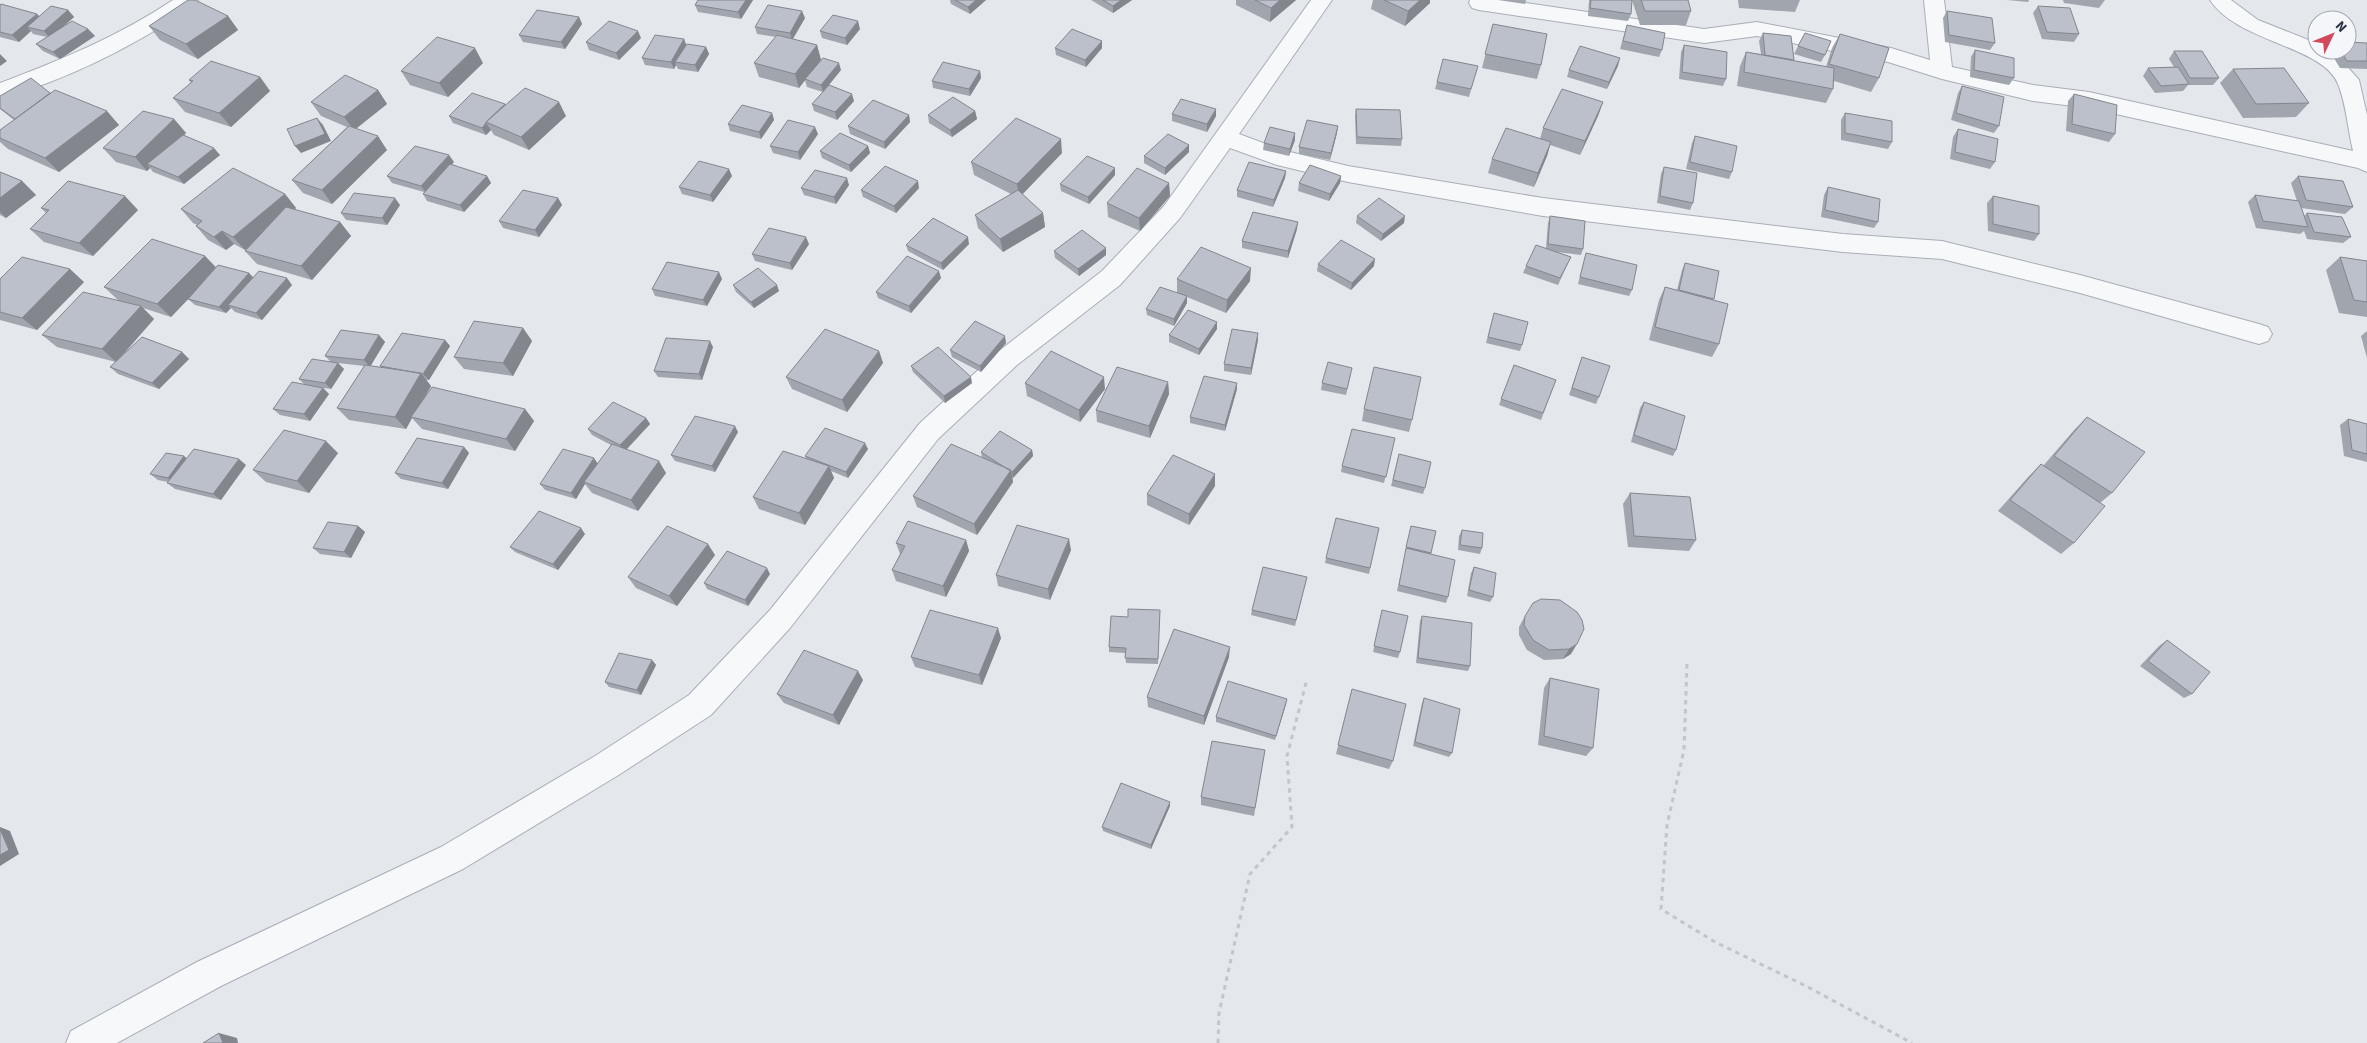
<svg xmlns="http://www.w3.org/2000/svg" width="2367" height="1043" font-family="'Source Sans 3',sans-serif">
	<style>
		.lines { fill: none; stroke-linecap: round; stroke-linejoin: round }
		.street-casing { stroke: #a9aeb7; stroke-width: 2 }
		.path { stroke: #c2c5cb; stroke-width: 3; stroke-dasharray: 4.5 4.5; stroke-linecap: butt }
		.street { fill: #f7f8fa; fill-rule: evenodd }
		.wall { fill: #a1a5ae }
		.shaded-wall { fill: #83868d }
		.building { fill: #bbc0ca; stroke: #83868d }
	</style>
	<rect width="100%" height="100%" fill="#e4e7ec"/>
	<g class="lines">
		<!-- street casing -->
		<g class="street-casing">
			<path id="street" d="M 173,0 L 198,0 L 195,5 C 136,45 69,79 0,99 L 0,83 C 61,60 119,36 173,0 Z
				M 1311,0 L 1332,0 L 1239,134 L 1282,150 L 1348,166 L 1543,198 L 1843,234 L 1942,241 L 2080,275 L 2259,324 L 2268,327 L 2272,334 L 2268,341 L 2259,344 L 2080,293 L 1942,259 L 1843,252 L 1543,216 L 1348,182 L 1277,165 L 1230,148 L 1180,218 L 1120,285 L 1017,365 L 938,439 L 790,628 L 711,715 L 617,776 L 463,869 L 221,986 L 117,1043 L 66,1043 L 71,1031 L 197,962 L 441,847 L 595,756 L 689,695 L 770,610 L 920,423 L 999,351 L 1102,271 L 1164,206 Z
				M 1470,0 L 1505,0 L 1704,29 L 1757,22 L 1891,48 L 1930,60 L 1924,0 L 1944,0 L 1952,67 L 2033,85 L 2089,92 L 2353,151 C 2348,130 2346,103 2338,84 C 2323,46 2237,42 2210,0 L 2231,0 L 2258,20 L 2316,43 L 2317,50 L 2328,50 L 2338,56 L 2359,80 L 2367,115 L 2367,172 L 2358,168 L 2089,108 L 2033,101 L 1942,79 L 1888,62 L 1757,36 L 1704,43 L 1479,10 L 1472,8 L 1469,3 Z"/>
		</g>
		<!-- path -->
		<path class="path" d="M 1687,664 L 1684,750 L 1667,825 L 1661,909 L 1715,942 L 1806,986 L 1912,1043
			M 1218,1043 L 1219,1013 L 1250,874 L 1292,827 L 1287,756 L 1307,679"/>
		<!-- street -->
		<use href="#street" class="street"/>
	</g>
	<!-- wall -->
	<path class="wall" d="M 753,0 L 741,19 L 698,12 L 695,5 Z
		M 950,0 L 986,0 L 970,14 L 951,4 Z
		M 1091,0 L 1132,0 L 1113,13 Z
		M 1236,0 L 1296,0 L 1270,22 L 1236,5 Z
		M 1373,0 L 1430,0 L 1430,3 L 1405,26 L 1371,9 Z
		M 1498,0 L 1526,0 L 1525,4 Z
		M 1589,0 L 1632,0 L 1631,14 L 1628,21 L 1588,16 Z
		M 1632,0 L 1688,0 L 1691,11 L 1686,25 L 1640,25 Z
		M 1738,0 L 1800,0 L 1795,12 L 1739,8 Z
		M 2007,0 L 2029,0 L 2028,2 Z
		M 2063,0 L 2105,0 L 2099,8 L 2064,3 Z
		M 0,5 L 37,14 L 39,16 L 68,10 L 74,17 L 64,26 L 88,29 L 95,36 L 60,59 L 43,51 L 36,44 L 47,37 L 33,34 L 31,31 L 19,42 L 0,37 Z
		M 2038,6 L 2079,34 L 2074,42 L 2042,39 L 2033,13 Z
		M 1947,11 L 1995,43 L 1990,50 L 1945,42 L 1943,18 Z
		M 228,16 L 238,30 L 198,59 L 160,40 L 149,26 Z
		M 579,17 L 582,24 L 565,49 L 523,42 L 519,35 Z
		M 805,18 L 793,39 L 817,45 L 821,60 L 814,69 L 841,70 L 825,90 L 854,101 L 837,120 L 814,111 L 812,104 L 823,92 L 807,87 L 805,80 L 799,88 L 759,77 L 754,63 L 776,37 L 757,34 L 755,27 Z
		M 1493,24 L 1541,65 L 1537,79 L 1482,68 Z
		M 1627,25 L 1662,50 L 1659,57 L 1620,49 Z
		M 860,29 L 847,45 L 822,38 L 820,31 Z
		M 1763,33 L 1794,61 L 1826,67 L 1832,48 L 1840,34 L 1879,78 L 1871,92 L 1834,81 L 1833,89 L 1826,103 L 1737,86 L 1740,66 L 1746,52 L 1761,54 L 1759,41 Z
		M 1805,33 L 1825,55 L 1821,62 L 1794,54 Z
		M 641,38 L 619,60 L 589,50 L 586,42 Z
		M 684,39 L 686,45 L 706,47 L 709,54 L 698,72 L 678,69 L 676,65 L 674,69 L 645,65 L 642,58 Z
		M 2367,43 L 2367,69 L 2340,68 L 2329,50 L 2347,50 Z
		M 1684,45 L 1726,79 L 1723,86 L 1679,79 L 1681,52 Z
		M 1055,48 L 1102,48 L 1086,67 L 1056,55 Z
		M 1975,50 L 2014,78 L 2009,85 L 1970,77 L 1971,57 Z
		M 2174,51 L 2219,78 L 2213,85 L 2188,85 L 2183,91 L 2155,93 L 2143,76 L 2148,68 L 2174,67 L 2169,59 Z
		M 1620,58 L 1607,89 L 1567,77 L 1569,70 Z
		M 483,63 L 448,97 L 410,85 L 401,71 Z
		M 1478,66 L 1469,97 L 1435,89 L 1437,82 Z
		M 2233,69 L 2309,103 L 2296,117 L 2243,118 L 2220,83 Z
		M 980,71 L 981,78 L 970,96 L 933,88 L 932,81 Z
		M 260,77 L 270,91 L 231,127 L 185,112 L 173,98 L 191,83 L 189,80 Z
		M 1962,86 L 1999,126 L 1994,133 L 1951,120 L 1958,93 Z
		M 378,90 L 387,104 L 356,129 L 387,150 L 332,204 L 303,193 L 292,180 L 347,127 L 321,116 L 311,102 Z
		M 50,93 L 119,125 L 59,172 L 8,149 L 0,142 L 0,130 L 14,120 L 0,109 L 0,96 Z
		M 2074,94 L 2115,134 L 2109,142 L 2066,131 L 2068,101 Z
		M 1603,102 L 1598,116 L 1580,155 L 1550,145 L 1547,156 L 1534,187 L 1488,173 L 1492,159 L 1540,139 L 1543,128 Z
		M 506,104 L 566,116 L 529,150 L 494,135 L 491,130 L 486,135 L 453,123 L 449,116 Z
		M 1356,109 L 1402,139 L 1401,146 L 1356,144 L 1355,116 Z
		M 975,111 L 977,119 L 952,137 L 929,123 L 928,115 Z
		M 772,113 L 774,120 L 761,139 L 730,131 L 728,124 Z
		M 1845,113 L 1892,142 L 1888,149 L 1841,140 L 1841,120 Z
		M 1172,114 L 1216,116 L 1207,132 L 1172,121 Z
		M 909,115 L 910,122 L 885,149 L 850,134 L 848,126 Z
		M 174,119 L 186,133 L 184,135 L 220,155 L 184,184 L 153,172 L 150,168 L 147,171 L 116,162 L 103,148 Z
		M 1958,129 L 1995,162 L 1990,169 L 1950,159 L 1953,137 Z
		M 1295,133 L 1295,140 L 1289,156 L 1263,150 L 1264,143 Z
		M 1337,133 L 1330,160 L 1299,154 L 1299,147 Z
		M 818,134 L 800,160 L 773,153 L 770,146 Z
		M 1695,136 L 1732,172 L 1729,179 L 1686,169 L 1692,143 Z
		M 868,146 L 870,153 L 851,172 L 822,158 L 820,151 Z
		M 1189,152 L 1165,175 L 1144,163 L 1144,156 Z
		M 1062,153 L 1022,194 L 1043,213 L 1045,227 L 1003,252 L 978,228 L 975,215 L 1011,194 L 974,175 L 971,162 Z
		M 454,162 L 451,165 L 487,176 L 491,183 L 464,212 L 427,201 L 423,194 L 424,192 L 392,183 L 387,176 Z
		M 1664,167 L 1693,203 L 1690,210 L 1657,203 L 1661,174 Z
		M 1286,171 L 1285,178 L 1273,207 L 1237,197 L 1237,190 Z
		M 0,172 L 22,181 L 36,195 L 6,218 L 0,215 Z
		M 1115,175 L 1089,204 L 1061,191 L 1060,184 Z
		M 732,176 L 713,202 L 682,194 L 679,187 Z
		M 1341,176 L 1340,183 L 1329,201 L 1298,191 L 1299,183 Z
		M 2298,176 L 2353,207 L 2345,214 L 2301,208 L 2304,216 L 2307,213 L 2351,237 L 2343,243 L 2307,239 L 2304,231 L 2300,234 L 2256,228 L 2248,202 L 2255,195 L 2297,201 L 2291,183 Z
		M 1169,183 L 1170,196 L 1140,231 L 1108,217 L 1107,203 Z
		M 849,185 L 836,204 L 804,195 L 801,188 Z
		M 1828,187 L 1878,222 L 1874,228 L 1821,217 L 1824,195 Z
		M 919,188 L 896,213 L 863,197 L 861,190 Z
		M 285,194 L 296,208 L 294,210 L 340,222 L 351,236 L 312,280 L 257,264 L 245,251 L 250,246 L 245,250 L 234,244 L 226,250 L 208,240 L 196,226 L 197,225 L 193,223 L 181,209 Z
		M 1993,196 L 2039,234 L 2034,241 L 1988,231 L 1987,203 Z
		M 558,198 L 562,205 L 539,237 L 503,228 L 499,221 Z
		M 400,205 L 387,225 L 346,220 L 341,213 Z
		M 41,208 L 138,210 L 93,256 L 44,242 L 30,229 L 46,213 Z
		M 1357,216 L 1404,223 L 1381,241 L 1356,223 Z
		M 1550,216 L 1583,249 L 1581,255 L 1557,252 L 1571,257 L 1558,285 L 1523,273 L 1526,266 L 1546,248 L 1548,223 Z
		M 1297,229 L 1288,258 L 1242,248 L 1242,241 Z
		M 809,244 L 792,270 L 755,261 L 752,254 Z
		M 969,244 L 943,270 L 908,251 L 906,245 Z
		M 1106,248 L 1106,255 L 1079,276 L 1055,258 L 1054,251 Z
		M 1586,253 L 1632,290 L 1629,296 L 1578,284 L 1584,260 Z
		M 205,256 L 216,267 L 249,273 L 253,277 L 292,285 L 262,320 L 235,312 L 231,308 L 226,313 L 195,305 L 188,299 L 190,297 L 171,317 L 143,308 L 154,319 L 122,356 L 182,352 L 189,359 L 159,389 L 118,374 L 110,367 L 116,362 L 57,347 L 42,335 L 118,300 L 104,287 Z
		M 2340,257 L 2367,261 L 2367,317 L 2339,313 L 2326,270 Z
		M 1685,263 L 1714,299 L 1713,300 L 1719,344 L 1712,357 L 1649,340 L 1659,300 L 1665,287 L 1677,290 L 1682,270 Z
		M 1318,264 L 1374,266 L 1351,290 L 1317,271 Z
		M 941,278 L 911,313 L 878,298 L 876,292 Z
		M 0,279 L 84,282 L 37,330 L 0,320 Z
		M 722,279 L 707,306 L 655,296 L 652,289 Z
		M 1177,279 L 1250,281 L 1226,313 L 1187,297 L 1187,303 L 1174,326 L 1147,315 L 1146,309 L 1185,296 L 1177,293 Z
		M 733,285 L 779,291 L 754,308 L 736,292 Z
		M 1494,313 L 1522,345 L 1520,351 L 1486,343 Z
		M 1217,322 L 1217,329 L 1199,355 L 1169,342 L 1169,335 Z
		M 523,328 L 532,341 L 513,376 L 464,369 L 454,357 Z
		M 2367,331 L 2367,358 L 2361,336 Z
		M 379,335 L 385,342 L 370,366 L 381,367 L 380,366 L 445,340 L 450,346 L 429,380 L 426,380 L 431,386 L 425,397 L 525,409 L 534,421 L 515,451 L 422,429 L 412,418 L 406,429 L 349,420 L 337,408 L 364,366 L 338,363 L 344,369 L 331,389 L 323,388 L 329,394 L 310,421 L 280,415 L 273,409 L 304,384 L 299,379 L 331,362 L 325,356 Z
		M 1258,340 L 1251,375 L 1224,371 L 1224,364 Z
		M 1006,343 L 981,372 L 952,357 L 950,350 Z
		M 713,347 L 702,380 L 658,377 L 654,371 Z
		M 879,351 L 883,363 L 847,412 L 792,389 L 786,377 Z
		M 1582,357 L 1599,397 L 1596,404 L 1569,395 Z
		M 1514,365 L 1556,380 L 1541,420 L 1499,405 Z
		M 911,366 L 972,383 L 945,403 L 913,372 Z
		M 1351,374 L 1346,395 L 1321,390 L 1322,383 Z
		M 1168,382 L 1169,394 L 1150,438 L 1097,422 L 1096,410 Z
		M 1025,383 L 1105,389 L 1080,422 L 1027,396 Z
		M 1237,389 L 1225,431 L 1190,423 L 1190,417 Z
		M 1644,402 L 1676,450 L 1673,456 L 1631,442 L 1640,408 Z
		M 1364,409 L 1412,420 L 1409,432 L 1362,421 Z
		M 2087,417 L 2112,493 L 2100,503 L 2074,543 L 2061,554 L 1998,511 L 2029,476 L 2041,464 L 2043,466 L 2075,429 Z
		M 646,418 L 650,424 L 626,450 L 666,473 L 638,511 L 592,493 L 585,484 L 576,499 L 545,490 L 540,484 L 598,463 L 611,445 L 592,435 L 588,429 Z
		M 2348,419 L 2367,424 L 2367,462 L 2344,456 L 2340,425 Z
		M 738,432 L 715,472 L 675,461 L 671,455 Z
		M 1395,438 L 1384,483 L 1341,472 L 1342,466 Z
		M 464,447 L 469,453 L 448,489 L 401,479 L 395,473 Z
		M 868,449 L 848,478 L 831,471 L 834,478 L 805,525 L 759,509 L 753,497 L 806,458 L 805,456 Z
		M 1032,450 L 1033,456 L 1013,478 L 1012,477 L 1013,482 L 977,535 L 917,507 L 913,496 L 982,458 L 981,452 Z
		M 338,453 L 309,493 L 266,482 L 253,470 Z
		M 1399,454 L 1425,488 L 1423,494 L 1391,486 Z
		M 184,456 L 186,458 L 246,465 L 221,500 L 175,489 L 167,483 L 168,482 L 158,480 L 150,474 Z
		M 1215,486 L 1189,525 L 1147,505 L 1147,494 Z
		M 1630,493 L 1696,540 L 1689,551 L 1628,547 L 1623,504 Z
		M 358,526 L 365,532 L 351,558 L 320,554 L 313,548 Z
		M 1411,526 L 1436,531 L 1431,554 L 1448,597 L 1446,603 L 1397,591 Z
		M 1379,528 L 1369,574 L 1325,563 L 1326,558 Z
		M 1462,530 L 1482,548 L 1480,554 L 1458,550 L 1459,536 Z
		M 585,534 L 558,570 L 515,552 L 510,547 Z
		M 966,540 L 969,551 L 946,597 L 896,581 L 892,570 L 900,554 L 896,543 Z
		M 1071,550 L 1050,600 L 998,586 L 996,575 Z
		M 715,555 L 677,606 L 636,588 L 628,577 Z
		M 1474,567 L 1493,597 L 1490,602 L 1467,596 L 1471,573 Z
		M 770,574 L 748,606 L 707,589 L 704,583 Z
		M 1307,577 L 1295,626 L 1251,615 L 1252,610 Z
		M 1560,600 L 1571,654 L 1563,659 L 1544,660 L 1527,650 L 1519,635 L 1519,627 L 1525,616 Z
		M 1160,610 L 1158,664 L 1126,663 L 1125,653 L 1109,652 L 1109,647 L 1128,617 Z
		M 1382,610 L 1400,652 L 1398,658 L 1373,652 Z
		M 1422,616 L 1470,666 L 1468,671 L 1416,663 L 1420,621 Z
		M 1001,638 L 982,685 L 915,667 L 911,657 Z
		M 2167,640 L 2192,694 L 2184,698 L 2140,666 L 2159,646 Z
		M 1229,657 L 1204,725 L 1148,707 L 1147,697 Z
		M 652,660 L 656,665 L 641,695 L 609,687 L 605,682 Z
		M 1550,678 L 1593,748 L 1586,756 L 1538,745 L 1544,688 Z
		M 863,680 L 839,725 L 784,703 L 777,694 Z
		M 1352,689 L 1393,761 L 1389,769 L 1336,754 Z
		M 1424,698 L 1452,753 L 1449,757 L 1413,746 L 1422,703 Z
		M 1286,704 L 1275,740 L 1216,722 L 1216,717 Z
		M 1265,750 L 1254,816 L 1201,805 L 1201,797 Z
		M 1170,806 L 1151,849 L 1103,831 L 1102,827 Z"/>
	<!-- shaded-wall -->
	<path class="shaded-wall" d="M 746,0 L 753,0 L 741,19 L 738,12 Z
		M 976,0 L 986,0 L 970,14 L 968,7 Z
		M 1121,0 L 1132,0 L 1113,13 L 1113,6 Z
		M 1280,0 L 1296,0 L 1270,22 L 1271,8 Z
		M 1420,0 L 1430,0 L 1430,3 L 1405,26 L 1408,11 Z
		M 68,10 L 74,17 L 50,38 L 44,31 Z
		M 802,11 L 805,18 L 792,40 L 790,33 Z
		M 37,14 L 43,21 L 27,27 L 31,31 L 19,42 L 12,35 Z
		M 228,16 L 238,30 L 198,59 L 186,44 Z
		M 579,17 L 582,24 L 565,49 L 561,42 Z
		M 858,21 L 860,29 L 847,45 L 845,38 Z
		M 88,29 L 95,36 L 60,59 L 53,52 Z
		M 638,31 L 641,38 L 619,60 L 616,53 Z
		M 684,39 L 687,47 L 675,62 L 676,65 L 674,69 L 671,62 Z
		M 1102,41 L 1102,48 L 1086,67 L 1085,60 Z
		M 817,45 L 821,60 L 799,88 L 795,74 Z
		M 706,47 L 709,54 L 698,72 L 695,65 Z
		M 475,48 L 483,63 L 448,97 L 439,83 Z
		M 0,54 L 7,61 L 0,66 Z
		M 1620,58 L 1618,66 L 1607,89 L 1609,82 Z
		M 839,63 L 841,70 L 823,92 L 821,85 Z
		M 980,71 L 981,78 L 970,96 L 969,89 Z
		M 260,77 L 270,91 L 231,127 L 219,113 Z
		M 378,90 L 387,104 L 354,130 L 344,117 Z
		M 852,94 L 854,101 L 837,120 L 835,112 Z
		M 559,102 L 566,116 L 529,150 L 521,137 Z
		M 1603,102 L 1598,116 L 1580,155 L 1585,141 Z
		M 1216,109 L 1216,116 L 1207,132 L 1207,124 Z
		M 107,111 L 119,125 L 59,172 L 45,158 Z
		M 975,111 L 977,119 L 952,137 L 950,130 Z
		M 772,113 L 774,120 L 761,139 L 759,132 Z
		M 909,115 L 910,122 L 885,149 L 884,142 Z
		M 317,118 L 323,125 L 331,141 L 301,153 L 295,146 Z
		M 174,119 L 186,133 L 152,167 L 147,164 L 150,168 L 147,171 L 135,157 Z
		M 486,123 L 491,130 L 486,135 L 482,128 Z
		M 1338,126 L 1337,133 L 1330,160 L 1331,153 Z
		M 815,127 L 818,134 L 800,160 L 798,152 Z
		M 1295,133 L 1295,140 L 1289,156 L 1290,149 Z
		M 378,136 L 387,150 L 332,204 L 322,190 Z
		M 1061,139 L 1062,153 L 1019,198 L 1017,184 Z
		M 1551,142 L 1547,156 L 1534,187 L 1538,173 Z
		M 1189,145 L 1189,152 L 1165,175 L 1165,168 Z
		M 868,146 L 870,153 L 851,172 L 849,165 Z
		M 214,148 L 220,155 L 184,184 L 178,177 Z
		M 449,155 L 454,162 L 426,193 L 421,186 Z
		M 1115,168 L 1115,175 L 1089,204 L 1088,197 Z
		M 729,169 L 732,176 L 713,202 L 710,195 Z
		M 1286,171 L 1285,178 L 1273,207 L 1274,200 Z
		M 487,176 L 491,183 L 464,212 L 460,205 Z
		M 1341,176 L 1340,183 L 1329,201 L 1330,194 Z
		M 847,178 L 849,185 L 836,204 L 834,197 Z
		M 22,181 L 36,195 L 6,218 L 0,212 L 0,198 Z
		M 918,181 L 919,188 L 896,213 L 894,206 Z
		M 1169,183 L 1170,196 L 1140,231 L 1139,218 Z
		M 285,194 L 296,208 L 245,250 L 233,237 Z
		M 125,196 L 138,210 L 93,256 L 79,243 Z
		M 395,198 L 400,205 L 387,225 L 382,218 Z
		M 558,198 L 562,205 L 539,237 L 535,230 Z
		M 1043,213 L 1045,227 L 1003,252 L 1000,239 Z
		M 1405,216 L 1404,223 L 1381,241 L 1383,234 Z
		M 340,222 L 351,236 L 312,280 L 301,266 Z
		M 1298,222 L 1297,229 L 1288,258 L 1288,251 Z
		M 222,231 L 234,244 L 226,250 L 214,237 Z
		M 806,237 L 809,244 L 792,270 L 790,263 Z
		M 968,237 L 969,244 L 943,270 L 941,263 Z
		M 1106,248 L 1106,255 L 1079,276 L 1078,269 Z
		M 205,256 L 217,269 L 171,317 L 157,304 Z
		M 1375,259 L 1374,266 L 1351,290 L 1352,283 Z
		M 1251,268 L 1250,281 L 1226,313 L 1227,300 Z
		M 70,269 L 84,282 L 37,330 L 22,318 Z
		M 939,271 L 941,278 L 911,313 L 909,306 Z
		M 719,272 L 722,279 L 707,306 L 703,300 Z
		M 249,273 L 255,280 L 228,305 L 231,308 L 226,313 L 219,307 Z
		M 287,278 L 292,285 L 262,320 L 256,313 Z
		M 777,285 L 779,291 L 754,308 L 751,302 Z
		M 1187,296 L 1187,303 L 1174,326 L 1174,319 Z
		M 141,306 L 154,319 L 116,362 L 102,349 Z
		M 1217,322 L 1217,329 L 1199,355 L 1199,349 Z
		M 523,328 L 532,341 L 513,376 L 503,363 Z
		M 1258,333 L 1258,340 L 1251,375 L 1251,368 Z
		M 379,335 L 385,342 L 370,367 L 364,360 Z
		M 1005,336 L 1006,343 L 981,372 L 980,366 Z
		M 445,340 L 450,346 L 429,380 L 423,374 Z
		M 710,341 L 713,347 L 702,380 L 699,374 Z
		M 879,351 L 883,363 L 847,412 L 842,400 Z
		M 182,352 L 189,359 L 159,389 L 152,383 Z
		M 338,363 L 344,369 L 331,389 L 325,383 Z
		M 421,373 L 431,386 L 413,417 L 411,417 L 412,418 L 406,429 L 395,417 Z
		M 971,377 L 972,383 L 945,403 L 944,396 Z
		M 1104,377 L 1105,389 L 1080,422 L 1079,410 Z
		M 1168,382 L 1169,394 L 1150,438 L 1149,426 Z
		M 1237,383 L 1237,389 L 1225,431 L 1225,425 Z
		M 323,388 L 329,394 L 310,421 L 304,414 Z
		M 525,409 L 534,421 L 515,451 L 506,439 Z
		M 646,418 L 650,424 L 624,452 L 620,445 Z
		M 735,426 L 738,432 L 715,472 L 712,466 Z
		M 326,441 L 338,453 L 309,493 L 297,481 Z
		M 865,443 L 868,449 L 848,478 L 846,472 Z
		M 464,447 L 469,453 L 448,489 L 442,483 Z
		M 1032,450 L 1033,456 L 1013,478 L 1012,472 Z
		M 184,456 L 191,463 L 175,484 L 168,478 Z
		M 594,458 L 598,464 L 584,482 L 585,484 L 576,499 L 571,493 Z
		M 239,459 L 246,465 L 221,500 L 213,494 Z
		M 659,461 L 666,473 L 638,511 L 631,500 Z
		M 829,466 L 834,478 L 805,525 L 799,513 Z
		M 1011,470 L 1013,482 L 977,535 L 974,524 Z
		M 1215,474 L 1215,486 L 1189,525 L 1189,514 Z
		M 358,526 L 365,532 L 351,558 L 344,552 Z
		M 581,528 L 585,534 L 558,570 L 553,564 Z
		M 1069,539 L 1071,550 L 1050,600 L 1048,589 Z
		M 966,540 L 969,551 L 946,597 L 943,586 Z
		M 708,544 L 715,555 L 677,606 L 669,596 Z
		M 767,568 L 770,574 L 748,606 L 745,600 Z
		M 998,628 L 1001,638 L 982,685 L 979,675 Z
		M 1577,644 L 1571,654 L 1563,659 L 1569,649 Z
		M 1230,647 L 1229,657 L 1204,725 L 1204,716 Z
		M 652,660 L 656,665 L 641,695 L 637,690 Z
		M 858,671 L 863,680 L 839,725 L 833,715 Z
		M 1287,699 L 1286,704 L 1275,740 L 1276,736 Z
		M 1170,802 L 1170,806 L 1151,849 L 1151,845 Z
		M 0,827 L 10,831 L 19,854 L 0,866 Z
		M 219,1033 L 237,1038 L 238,1043 L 223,1043 Z"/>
	<!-- building -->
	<path class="building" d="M 188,0 L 195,0 L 228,16 L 186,44 L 149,26 Z
		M 698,0 L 746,0 L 738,12 L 695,5 Z
		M 955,0 L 976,0 L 968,7 Z
		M 1103,0 L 1121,0 L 1113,6 Z
		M 1255,0 L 1280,0 L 1271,8 Z
		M 1384,0 L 1420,0 L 1408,11 Z
		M 1591,0 L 1632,0 L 1631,14 L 1590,8 Z
		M 1641,0 L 1688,0 L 1691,11 L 1645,11 Z
		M 1,4 L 37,14 L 12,35 L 0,32 L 0,5 Z
		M 768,5 L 802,11 L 790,33 L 755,27 Z
		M 51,6 L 68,10 L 44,31 L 27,27 Z
		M 2038,6 L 2070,8 L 2079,34 L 2047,32 Z
		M 537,10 L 579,17 L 561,42 L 519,35 Z
		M 1947,11 L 1992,18 L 1995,43 L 1949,35 Z
		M 833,15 L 858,21 L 845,38 L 820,31 Z
		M 72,21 L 88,29 L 53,52 L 36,44 Z
		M 609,21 L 638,31 L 616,53 L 586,42 Z
		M 1493,24 L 1547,34 L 1541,65 L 1485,54 Z
		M 1627,25 L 1665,33 L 1662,50 L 1623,41 Z
		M 1072,29 L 1102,41 L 1085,60 L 1055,48 Z
		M 1763,33 L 1791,36 L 1794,60 L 1765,55 Z
		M 1805,33 L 1831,41 L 1825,55 L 1798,46 Z
		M 1840,34 L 1889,48 L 1879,78 L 1829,64 Z
		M 655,35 L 684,39 L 671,62 L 642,58 Z
		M 777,35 L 817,45 L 795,74 L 754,63 Z
		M 437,37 L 475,48 L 439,83 L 401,71 Z
		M 2347,42 L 2367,43 L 2367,61 L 2347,61 L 2340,50 L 2347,50 Z
		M 687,44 L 706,47 L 695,65 L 675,62 Z
		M 1684,45 L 1727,52 L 1726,79 L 1682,72 Z
		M 1580,46 L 1620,58 L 1609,82 L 1569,70 Z
		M 1975,50 L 2014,58 L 2014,78 L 1974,70 Z
		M 2174,51 L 2202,51 L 2219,78 L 2190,78 Z
		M 1746,52 L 1834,68 L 1833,89 L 1744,72 Z
		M 823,58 L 839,63 L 821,85 L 805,79 Z
		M 1443,59 L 1478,66 L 1471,89 L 1437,82 Z
		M 211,61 L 260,77 L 219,113 L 173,98 L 193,81 L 189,80 Z
		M 943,62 L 980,71 L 969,89 L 932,81 Z
		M 2178,67 L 2189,84 L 2161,86 L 2148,68 Z
		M 2284,68 L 2309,103 L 2256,104 L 2233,69 Z
		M 345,75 L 378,90 L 344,117 L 311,102 Z
		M 31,78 L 50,93 L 15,119 L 0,108 L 0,96 Z
		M 829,85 L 852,94 L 835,112 L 812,104 Z
		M 1962,86 L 2004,97 L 1999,126 L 1956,113 Z
		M 525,88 L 559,102 L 521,137 L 486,122 Z
		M 1562,89 L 1603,102 L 1585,141 L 1543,128 Z
		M 55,90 L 107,111 L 45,158 L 0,138 L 0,130 Z
		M 472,93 L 505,104 L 486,122 L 486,123 L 482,128 L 449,116 Z
		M 2074,94 L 2117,105 L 2115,134 L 2072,124 Z
		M 953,97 L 975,111 L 950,130 L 928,115 Z
		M 1181,99 L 1216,109 L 1207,124 L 1172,114 Z
		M 873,100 L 909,115 L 884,142 L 848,126 Z
		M 742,105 L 772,113 L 759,132 L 728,124 Z
		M 1356,109 L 1400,110 L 1402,139 L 1357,137 Z
		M 143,111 L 174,119 L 135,157 L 103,148 Z
		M 1845,113 L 1892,121 L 1892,142 L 1845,133 Z
		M 317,118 L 325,134 L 295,146 L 287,129 Z
		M 1016,118 L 1061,139 L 1017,184 L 971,162 Z
		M 788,120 L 815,127 L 798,152 L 770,146 Z
		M 1307,120 L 1338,126 L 1331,153 L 1299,147 Z
		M 349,126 L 378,136 L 322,190 L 292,180 Z
		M 1270,127 L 1295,133 L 1290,149 L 1264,143 Z
		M 1506,128 L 1551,142 L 1538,173 L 1492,159 Z
		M 1958,129 L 1998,139 L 1995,162 L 1955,152 Z
		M 840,133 L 868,146 L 849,165 L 820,151 Z
		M 1168,134 L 1189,145 L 1165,168 L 1144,156 Z
		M 183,135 L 214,148 L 178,177 L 147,164 Z
		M 1695,136 L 1737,146 L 1732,172 L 1690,162 Z
		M 415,146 L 449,155 L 421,186 L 387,176 Z
		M 1087,156 L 1115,168 L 1088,197 L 1060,184 Z
		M 699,161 L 729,169 L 710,195 L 679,187 Z
		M 1249,162 L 1286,171 L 1274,200 L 1237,190 Z
		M 450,164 L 487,176 L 460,205 L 423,194 Z
		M 1310,165 L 1341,176 L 1330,194 L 1299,183 Z
		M 885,166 L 918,181 L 894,206 L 861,190 Z
		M 1664,167 L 1697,173 L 1693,203 L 1660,196 Z
		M 233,168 L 285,194 L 233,237 L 222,231 L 214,237 L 196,226 L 202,221 L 181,209 Z
		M 1137,168 L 1169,183 L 1139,218 L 1107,203 Z
		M 815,170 L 847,178 L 834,197 L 801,188 Z
		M 0,172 L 22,181 L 0,198 Z
		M 2298,176 L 2343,181 L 2353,207 L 2306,200 Z
		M 68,181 L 125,196 L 79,243 L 30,229 L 49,210 L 41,208 Z
		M 1828,187 L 1880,199 L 1878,222 L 1825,210 Z
		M 523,190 L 558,198 L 535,230 L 499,221 Z
		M 1018,190 L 1043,213 L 1000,239 L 975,215 Z
		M 354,193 L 395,198 L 382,218 L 341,213 Z
		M 2255,195 L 2299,201 L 2308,227 L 2263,221 Z
		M 1993,196 L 2039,206 L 2039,234 L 1993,224 Z
		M 1379,198 L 1405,216 L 1383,234 L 1357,216 Z
		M 286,207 L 340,222 L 301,266 L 245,251 Z
		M 1253,212 L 1298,222 L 1288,251 L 1242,241 Z
		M 2307,213 L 2342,217 L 2351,237 L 2314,232 Z
		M 1550,216 L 1585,221 L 1583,249 L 1548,244 Z
		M 933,218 L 968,237 L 941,263 L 906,245 Z
		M 769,228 L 806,237 L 790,263 L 752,254 Z
		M 1082,230 L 1106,248 L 1078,269 L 1054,251 Z
		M 152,239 L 205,256 L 157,304 L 104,287 Z
		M 1341,240 L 1375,259 L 1352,283 L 1318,264 Z
		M 1536,245 L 1571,257 L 1560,278 L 1526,266 Z
		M 1201,247 L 1251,268 L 1227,300 L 1177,279 Z
		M 1586,253 L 1637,265 L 1632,290 L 1580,277 Z
		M 907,256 L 939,271 L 909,306 L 876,292 Z
		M 22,257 L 70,269 L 22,318 L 0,312 L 0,279 Z
		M 2340,257 L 2367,261 L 2367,302 L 2354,300 Z
		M 667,262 L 719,272 L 703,300 L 652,289 Z
		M 1685,263 L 1719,271 L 1714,299 L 1679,290 Z
		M 218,265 L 249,273 L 219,307 L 188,299 Z
		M 758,268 L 777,285 L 751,302 L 733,285 Z
		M 259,271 L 287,278 L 256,313 L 228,305 Z
		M 1160,287 L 1187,296 L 1174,319 L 1146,309 Z
		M 1665,287 L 1728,304 L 1719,344 L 1655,327 Z
		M 83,292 L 141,306 L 102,349 L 42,335 Z
		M 1188,310 L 1217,322 L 1199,349 L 1169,335 Z
		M 1494,313 L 1528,322 L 1522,345 L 1488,337 Z
		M 474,321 L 523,328 L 503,363 L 454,357 Z
		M 975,321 L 1005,336 L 980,366 L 950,350 Z
		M 825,329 L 879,351 L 842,400 L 786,377 Z
		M 1232,329 L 1258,333 L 1251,368 L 1224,364 Z
		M 341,330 L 379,335 L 364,360 L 325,356 Z
		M 402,333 L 445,340 L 423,374 L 380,366 Z
		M 142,337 L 182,352 L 152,383 L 110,367 Z
		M 666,338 L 710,341 L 699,374 L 654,371 Z
		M 938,347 L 971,377 L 944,396 L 911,366 Z
		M 1051,351 L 1104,377 L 1079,410 L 1025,383 Z
		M 1582,357 L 1610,366 L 1599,397 L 1572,388 Z
		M 312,359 L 338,363 L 325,383 L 299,379 Z
		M 1328,362 L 1352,368 L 1347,389 L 1322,383 Z
		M 365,365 L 421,373 L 395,417 L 337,408 Z
		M 1514,365 L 1556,380 L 1543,413 L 1501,399 Z
		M 1117,367 L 1168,382 L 1149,426 L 1096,410 Z
		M 1374,367 L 1421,377 L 1412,420 L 1364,409 Z
		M 1204,376 L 1237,383 L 1225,425 L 1190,417 Z
		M 292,382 L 323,388 L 304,414 L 273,409 Z
		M 432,387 L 525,409 L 506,439 L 411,417 Z
		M 613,402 L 646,418 L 620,445 L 588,429 Z
		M 1644,402 L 1685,416 L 1676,450 L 1634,435 Z
		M 695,416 L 735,426 L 712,466 L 671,455 Z
		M 2087,417 L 2145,452 L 2112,493 L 2054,456 Z
		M 2348,419 L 2367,424 L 2367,454 L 2352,450 Z
		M 825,428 L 865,443 L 846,472 L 805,456 Z
		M 1352,429 L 1395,438 L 1386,477 L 1342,466 Z
		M 284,430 L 326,441 L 297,481 L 253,470 Z
		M 1000,431 L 1032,450 L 1012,472 L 981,452 Z
		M 417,438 L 464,447 L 442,483 L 395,473 Z
		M 612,444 L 659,461 L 631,500 L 584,482 Z
		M 951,444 L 1011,470 L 974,524 L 913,496 Z
		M 194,449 L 239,459 L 213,494 L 167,483 Z
		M 563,449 L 594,458 L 571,493 L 540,484 Z
		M 783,451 L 829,466 L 799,513 L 753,497 Z
		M 166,453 L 184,456 L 168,478 L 150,474 Z
		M 1399,454 L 1431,462 L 1425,488 L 1393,480 Z
		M 1173,455 L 1215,474 L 1189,514 L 1147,494 Z
		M 2041,464 L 2105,506 L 2074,543 L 2010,500 Z
		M 1630,493 L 1690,497 L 1696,540 L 1634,536 Z
		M 539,511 L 581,528 L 553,564 L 510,547 Z
		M 1336,518 L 1379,528 L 1370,568 L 1326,558 Z
		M 908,521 L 966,540 L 943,586 L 892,570 L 905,546 L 896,543 Z
		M 328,522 L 358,526 L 344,552 L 313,548 Z
		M 1017,525 L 1069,539 L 1048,589 L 996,575 Z
		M 667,526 L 708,544 L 669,596 L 628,577 Z
		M 1411,526 L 1436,531 L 1431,553 L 1406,547 Z
		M 1462,530 L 1483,533 L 1482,548 L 1460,545 Z
		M 1406,548 L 1455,560 L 1448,597 L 1399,585 Z
		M 727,551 L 767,568 L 745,600 L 704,583 Z
		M 1263,567 L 1307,577 L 1296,620 L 1252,610 Z
		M 1474,567 L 1496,573 L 1493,597 L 1469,590 Z
		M 1541,599 L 1560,600 L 1577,612 L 1582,620 L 1584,629 L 1577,644 L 1569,649 L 1549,650 L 1533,640 L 1524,625 L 1525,616 L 1533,603 Z
		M 1128,609 L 1160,610 L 1158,659 L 1125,658 L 1126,648 L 1109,647 L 1111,616 L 1128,617 Z
		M 930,610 L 998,628 L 979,675 L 911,657 Z
		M 1382,610 L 1408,616 L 1400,652 L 1374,646 Z
		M 1422,616 L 1472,623 L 1470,666 L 1418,658 Z
		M 1174,629 L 1230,647 L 1204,716 L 1147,697 Z
		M 2167,640 L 2210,672 L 2192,694 L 2148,661 Z
		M 804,650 L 858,671 L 833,715 L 777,694 Z
		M 619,653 L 652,660 L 637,690 L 605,682 Z
		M 1550,678 L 1599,689 L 1593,748 L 1544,736 Z
		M 1228,681 L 1287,699 L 1276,736 L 1216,717 Z
		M 1352,689 L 1406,704 L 1393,761 L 1338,745 Z
		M 1424,698 L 1460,709 L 1452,753 L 1415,742 Z
		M 1212,741 L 1265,750 L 1255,808 L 1201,797 Z
		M 1121,783 L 1170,802 L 1151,845 L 1102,827 Z
		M 0,829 L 9,850 L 0,855 Z
		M 219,1033 L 223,1043 L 203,1043 Z"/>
	<!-- north arrow -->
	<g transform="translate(2332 35) rotate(47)"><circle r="24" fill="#f4f6f9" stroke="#a4a8b1"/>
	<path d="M0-4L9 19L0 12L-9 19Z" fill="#d1495b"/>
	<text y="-8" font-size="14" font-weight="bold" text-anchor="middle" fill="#2b3445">N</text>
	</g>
</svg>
